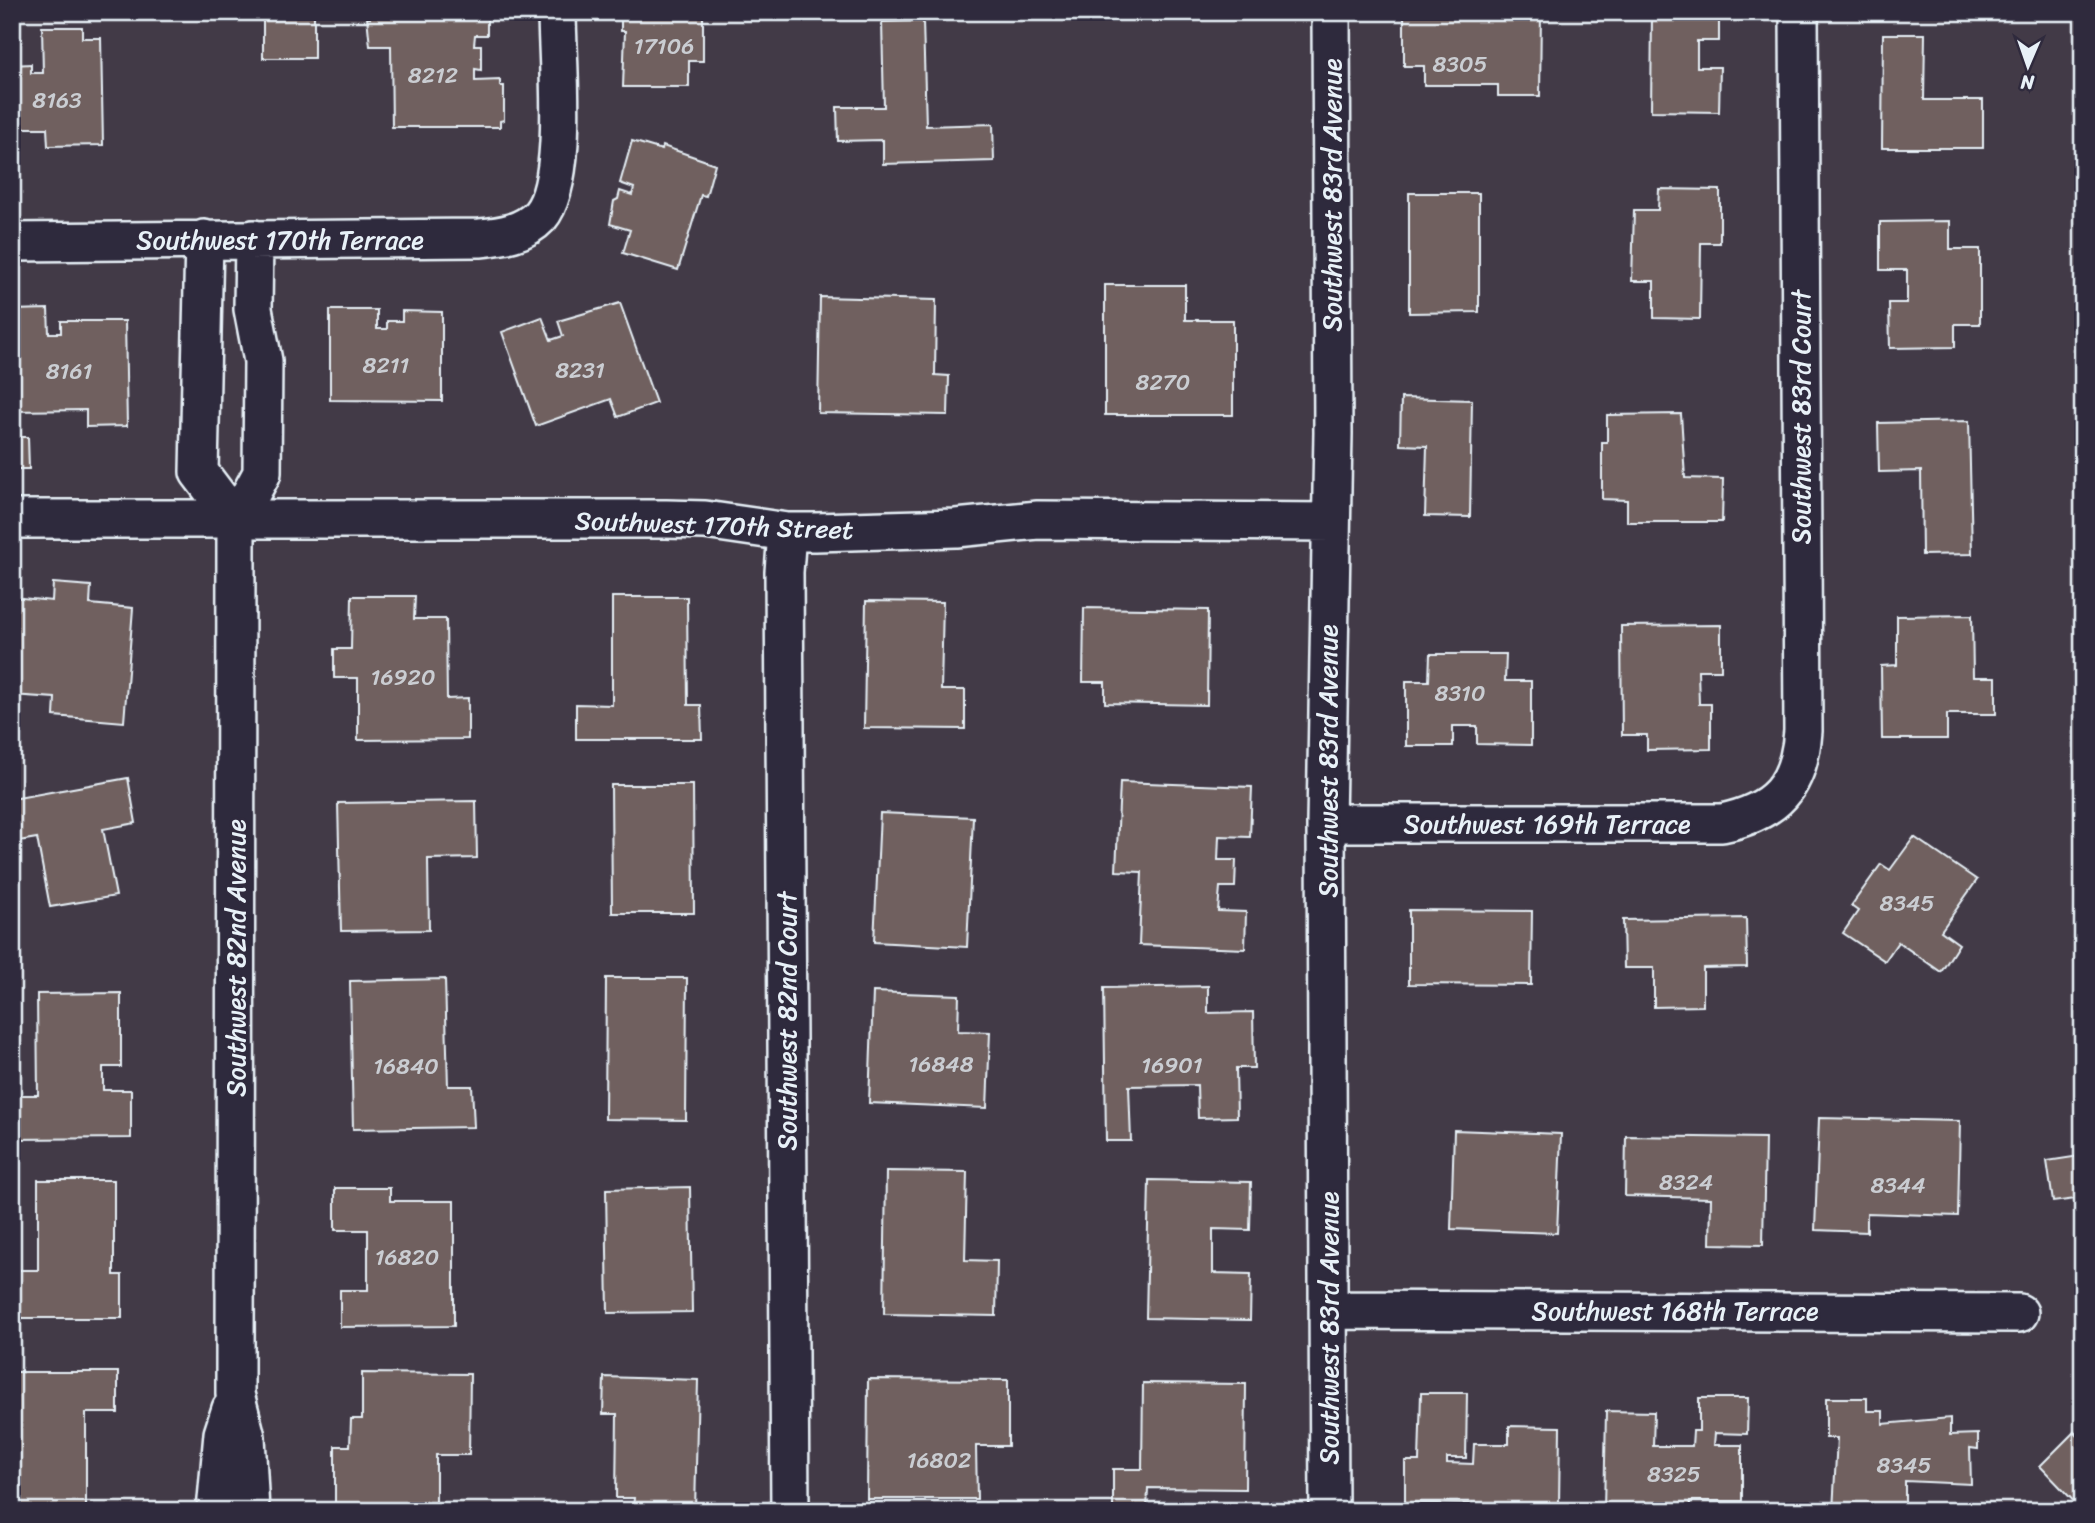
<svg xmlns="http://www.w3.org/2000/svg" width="2095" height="1523" font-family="Sriracha,sans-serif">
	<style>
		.building { fill: #6f615e; stroke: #e8f1f8; stroke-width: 2 }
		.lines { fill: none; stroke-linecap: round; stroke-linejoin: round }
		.minor-casing { stroke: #e8f1f8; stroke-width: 42 }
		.minor { stroke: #2f2a3d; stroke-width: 37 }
		.labels { text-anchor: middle; stroke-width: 5; stroke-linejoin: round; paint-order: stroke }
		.number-label { font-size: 23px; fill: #cacdd2 }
		.street-label { font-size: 26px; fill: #e8f1f8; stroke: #2f2a3d }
	</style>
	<rect width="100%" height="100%" fill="#423a47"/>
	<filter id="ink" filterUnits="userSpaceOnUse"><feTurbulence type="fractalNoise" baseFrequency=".0143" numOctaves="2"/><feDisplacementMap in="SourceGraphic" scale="14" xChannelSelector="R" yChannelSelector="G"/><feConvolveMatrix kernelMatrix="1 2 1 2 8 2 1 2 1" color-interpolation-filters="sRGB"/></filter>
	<g filter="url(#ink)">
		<!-- building -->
		<path class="building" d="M 263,12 L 314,12 L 314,58 L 263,58 Z
			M 370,12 L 487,12 L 487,35 L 475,35 L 474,45 L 481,45 L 481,70 L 475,69 L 475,81 L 500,80 L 500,86 L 504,86 L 504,120 L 500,121 L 500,127 L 392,127 L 391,46 L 370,46 L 367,17 L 370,18 Z
			M 621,12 L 703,12 L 703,61 L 689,61 L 689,87 L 623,87 L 625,31 L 621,31 Z
			M 1404,12 L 1479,17 L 1480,12 L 1541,12 L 1540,96 L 1498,96 L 1498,85 L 1424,85 L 1424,66 L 1404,66 Z
			M 1652,12 L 1719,12 L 1719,41 L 1697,41 L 1697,67 L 1720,67 L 1719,112 L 1651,111 Z
			M 923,21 L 926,126 L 993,124 L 994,161 L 883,164 L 883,140 L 838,141 L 837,107 L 884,107 L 882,22 Z
			M 42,27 L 82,27 L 82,38 L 101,38 L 103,145 L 48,146 L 47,128 L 12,128 L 12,65 L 31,64 L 31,73 L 43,73 Z
			M 1883,34 L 1925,34 L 1924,100 L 1983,100 L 1983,148 L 1882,148 Z
			M 632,141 L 662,150 L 663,146 L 715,164 L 706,196 L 701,195 L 678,270 L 623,253 L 630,230 L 610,224 L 614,201 L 618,199 L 620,191 L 632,195 L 634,188 L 620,183 Z
			M 1659,189 L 1720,190 L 1720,243 L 1701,243 L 1700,319 L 1654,318 L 1654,281 L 1632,281 L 1634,210 L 1658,210 Z
			M 1409,193 L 1479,193 L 1479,312 L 1409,313 Z
			M 1950,221 L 1950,249 L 1980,249 L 1980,324 L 1955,324 L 1955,347 L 1890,348 L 1889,303 L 1907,303 L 1907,270 L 1880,270 L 1880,222 Z
			M 1105,285 L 1185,285 L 1185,320 L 1233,320 L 1233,415 L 1105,415 Z
			M 820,297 L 936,300 L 935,375 L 949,376 L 948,415 L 818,413 Z
			M 620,303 L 656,403 L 618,417 L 611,399 L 536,426 L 502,332 L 542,317 L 551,340 L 563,336 L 558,321 Z
			M 48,309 L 49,333 L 61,333 L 61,321 L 125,321 L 127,426 L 86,427 L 86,410 L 12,411 L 12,310 Z
			M 330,310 L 377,310 L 377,329 L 387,329 L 387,321 L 402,321 L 402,311 L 442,312 L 442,401 L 330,400 Z
			M 1401,398 L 1472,400 L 1470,517 L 1425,516 L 1427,446 L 1400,445 Z
			M 1681,414 L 1685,478 L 1723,479 L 1722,522 L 1627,522 L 1627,500 L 1602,499 L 1602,442 L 1607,442 L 1607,415 Z
			M 1969,421 L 1972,554 L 1922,555 L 1921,471 L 1879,472 L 1878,423 Z
			M 12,422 L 20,422 L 20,437 L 28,437 L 29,469 L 12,469 Z
			M 53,583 L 91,586 L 90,604 L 133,608 L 124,722 L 54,716 L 55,698 L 12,695 L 12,597 L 52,601 Z
			M 352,596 L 415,596 L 414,619 L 446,619 L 447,699 L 468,698 L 468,739 L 358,740 L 358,678 L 334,678 L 334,649 L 351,649 Z
			M 612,597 L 687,597 L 688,705 L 701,705 L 702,739 L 576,739 L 576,704 L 612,705 Z
			M 866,601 L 943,602 L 941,690 L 965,690 L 965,729 L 864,728 Z
			M 1084,608 L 1208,610 L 1207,705 L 1105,703 L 1105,682 L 1083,682 Z
			M 1972,615 L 1973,677 L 1996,677 L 1996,714 L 1947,714 L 1947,739 L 1882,739 L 1881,666 L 1897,665 L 1897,616 Z
			M 1721,625 L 1721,670 L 1698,670 L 1699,704 L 1711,704 L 1711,749 L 1647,750 L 1647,735 L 1622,735 L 1621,626 Z
			M 1430,654 L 1506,654 L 1505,681 L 1531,681 L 1531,745 L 1477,744 L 1477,726 L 1453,726 L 1453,746 L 1406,746 L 1406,681 L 1429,681 Z
			M 128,778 L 136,823 L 103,829 L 116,896 L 50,907 L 37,838 L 13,842 L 12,799 Z
			M 1120,782 L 1252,787 L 1250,837 L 1219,836 L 1218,860 L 1236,860 L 1235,887 L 1220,887 L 1218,911 L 1246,912 L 1245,949 L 1139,945 L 1142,872 L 1116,871 Z
			M 611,785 L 693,785 L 694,913 L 612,913 Z
			M 476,801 L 477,858 L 428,859 L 429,930 L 341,931 L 338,803 Z
			M 880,813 L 973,817 L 967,947 L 874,942 Z
			M 1914,837 L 1977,880 L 1941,931 L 1959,944 L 1941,972 L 1898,942 L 1885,961 L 1843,933 L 1858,911 L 1851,906 L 1881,864 L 1890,870 Z
			M 1409,910 L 1532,911 L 1531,985 L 1409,984 Z
			M 1746,918 L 1747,967 L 1703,968 L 1703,1006 L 1654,1007 L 1654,968 L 1624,968 L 1623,920 Z
			M 606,978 L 687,978 L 686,1120 L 605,1119 Z
			M 445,979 L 448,1086 L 472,1086 L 474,1127 L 353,1129 L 350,981 Z
			M 1208,986 L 1208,1013 L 1253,1012 L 1254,1068 L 1236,1068 L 1237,1117 L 1198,1118 L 1197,1085 L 1129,1086 L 1131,1141 L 1106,1141 L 1104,988 Z
			M 873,992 L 959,995 L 958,1031 L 990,1032 L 987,1108 L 869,1103 Z
			M 121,993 L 121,1067 L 103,1067 L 103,1090 L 131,1090 L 131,1138 L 12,1139 L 12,1095 L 38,1095 L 37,994 Z
			M 1819,1118 L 1960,1121 L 1958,1216 L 1867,1213 L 1867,1232 L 1815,1230 Z
			M 1454,1130 L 1561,1134 L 1557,1233 L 1451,1229 Z
			M 1626,1136 L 1765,1138 L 1763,1245 L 1710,1244 L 1711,1198 L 1625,1196 Z
			M 2078,1146 L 2083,1146 L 2083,1198 L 2053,1202 L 2047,1161 L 2080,1156 Z
			M 886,1171 L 967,1172 L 965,1260 L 997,1261 L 996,1316 L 884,1314 Z
			M 38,1180 L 114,1180 L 114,1275 L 122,1275 L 122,1318 L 12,1318 L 12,1270 L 38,1270 Z
			M 1149,1180 L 1251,1182 L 1250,1230 L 1213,1229 L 1213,1273 L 1251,1274 L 1250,1320 L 1146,1318 Z
			M 690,1187 L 692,1312 L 608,1313 L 606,1189 Z
			M 335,1188 L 390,1188 L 390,1201 L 454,1201 L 454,1326 L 340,1327 L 340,1290 L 368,1290 L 368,1230 L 335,1230 Z
			M 12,1372 L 118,1372 L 118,1413 L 86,1413 L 86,1507 L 12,1507 Z
			M 362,1373 L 470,1374 L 469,1455 L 436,1455 L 436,1504 L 335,1503 L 335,1446 L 350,1446 L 351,1419 L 362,1419 Z
			M 604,1377 L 698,1380 L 695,1511 L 633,1511 L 634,1498 L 616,1498 L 617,1414 L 603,1414 Z
			M 868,1379 L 1008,1380 L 1008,1446 L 976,1446 L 977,1499 L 867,1499 Z
			M 1143,1383 L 1246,1384 L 1245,1489 L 1148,1488 L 1147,1511 L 1113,1511 L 1113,1469 L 1142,1469 Z
			M 1421,1393 L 1467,1393 L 1466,1458 L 1447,1458 L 1447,1463 L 1473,1464 L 1474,1444 L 1509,1444 L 1509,1426 L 1560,1427 L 1559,1505 L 1405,1503 L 1405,1461 L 1419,1461 Z
			M 1699,1398 L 1748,1398 L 1747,1434 L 1715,1433 L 1714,1445 L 1742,1445 L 1742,1501 L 1690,1501 L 1690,1508 L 1604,1511 L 1606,1411 L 1654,1412 L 1653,1446 L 1692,1446 L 1693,1431 L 1699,1431 Z
			M 1826,1398 L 1867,1398 L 1867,1411 L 1883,1411 L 1883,1424 L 1950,1418 L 1950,1435 L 1978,1434 L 1978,1449 L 1970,1448 L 1971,1484 L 1905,1481 L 1905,1511 L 1833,1511 L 1837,1438 L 1826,1438 Z
			M 2074,1432 L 2083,1441 L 2083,1511 L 2040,1466 Z"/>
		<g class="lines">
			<!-- minor casing -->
			<g class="minor-casing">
				<path id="minor" d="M 204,239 L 199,472 L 236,521
					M 12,242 L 480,238 C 502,236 524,233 540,216 C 570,181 557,60 557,12
					M 12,519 L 666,519 L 705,520 L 787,532 L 815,532 L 956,528 L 1038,520 L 1331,522
					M 787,532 L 784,572 L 790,1511
					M 1326,823 L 1722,823 C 1775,812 1799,787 1803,731 L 1799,12
					M 1330,1310 L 2019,1313
					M 216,1511 L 223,1434 L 231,1409
					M 250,1511 L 246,1437 L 235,1394 L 236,521 L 262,473 L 263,361 L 253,309 L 254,239
					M 1329,1511 L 1326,823 L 1333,433 L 1331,12"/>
			</g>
			<!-- minor -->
			<use href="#minor" class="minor"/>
		</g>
	</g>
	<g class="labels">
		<!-- number labels -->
		<g class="number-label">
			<text x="664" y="54">17106</text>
			<text x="1460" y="72">8305</text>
			<text x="433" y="83">8212</text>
			<text x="57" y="108">8163</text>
			<text x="386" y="373">8211</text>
			<text x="580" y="378">8231</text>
			<text x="69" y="379">8161</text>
			<text x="1163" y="390">8270</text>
			<text x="403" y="685">16920</text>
			<text x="1460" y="701">8310</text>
			<text x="1907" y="911">8345</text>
			<text x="941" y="1072">16848</text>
			<text x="1172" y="1073">16901</text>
			<text x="406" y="1074">16840</text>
			<text x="1686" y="1190">8324</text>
			<text x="1898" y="1193">8344</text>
			<text x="407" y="1265">16820</text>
			<text x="939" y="1468">16802</text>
			<text x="1904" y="1473">8345</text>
			<text x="1674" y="1482">8325</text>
		</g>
		<!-- street labels -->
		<g class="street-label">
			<text transform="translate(1332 195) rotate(-90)" y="9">Southwest 83rd Avenue</text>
			<text x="280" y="249">Southwest 170th Terrace</text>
			<text transform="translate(1801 417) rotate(-90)" y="9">Southwest 83rd Court</text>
			<text transform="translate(714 525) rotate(2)" y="9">Southwest 170th Street</text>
			<text transform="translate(1328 761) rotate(-90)" y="9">Southwest 83rd Avenue</text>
			<text x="1547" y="833">Southwest 169th Terrace</text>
			<text transform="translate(236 958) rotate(-90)" y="9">Southwest 82nd Avenue</text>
			<text transform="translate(787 1021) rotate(-90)" y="9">Southwest 82nd Court</text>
			<text x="1675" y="1320">Southwest 168th Terrace</text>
			<text transform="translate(1329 1328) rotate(-90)" y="9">Southwest 83rd Avenue</text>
		</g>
	</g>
	<!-- margin -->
	<rect width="2095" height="1523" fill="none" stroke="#2f2a3d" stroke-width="42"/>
	<rect x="21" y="21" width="2053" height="1481" fill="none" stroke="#e8f1f8" stroke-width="2.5" filter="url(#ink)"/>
	<!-- north arrow -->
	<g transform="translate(2028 66) rotate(182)" stroke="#2f2a3d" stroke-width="5" paint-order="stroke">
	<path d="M0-5L12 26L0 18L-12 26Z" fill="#e8f1f8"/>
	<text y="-10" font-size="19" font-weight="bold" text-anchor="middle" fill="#e8f1f8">N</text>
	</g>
</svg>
